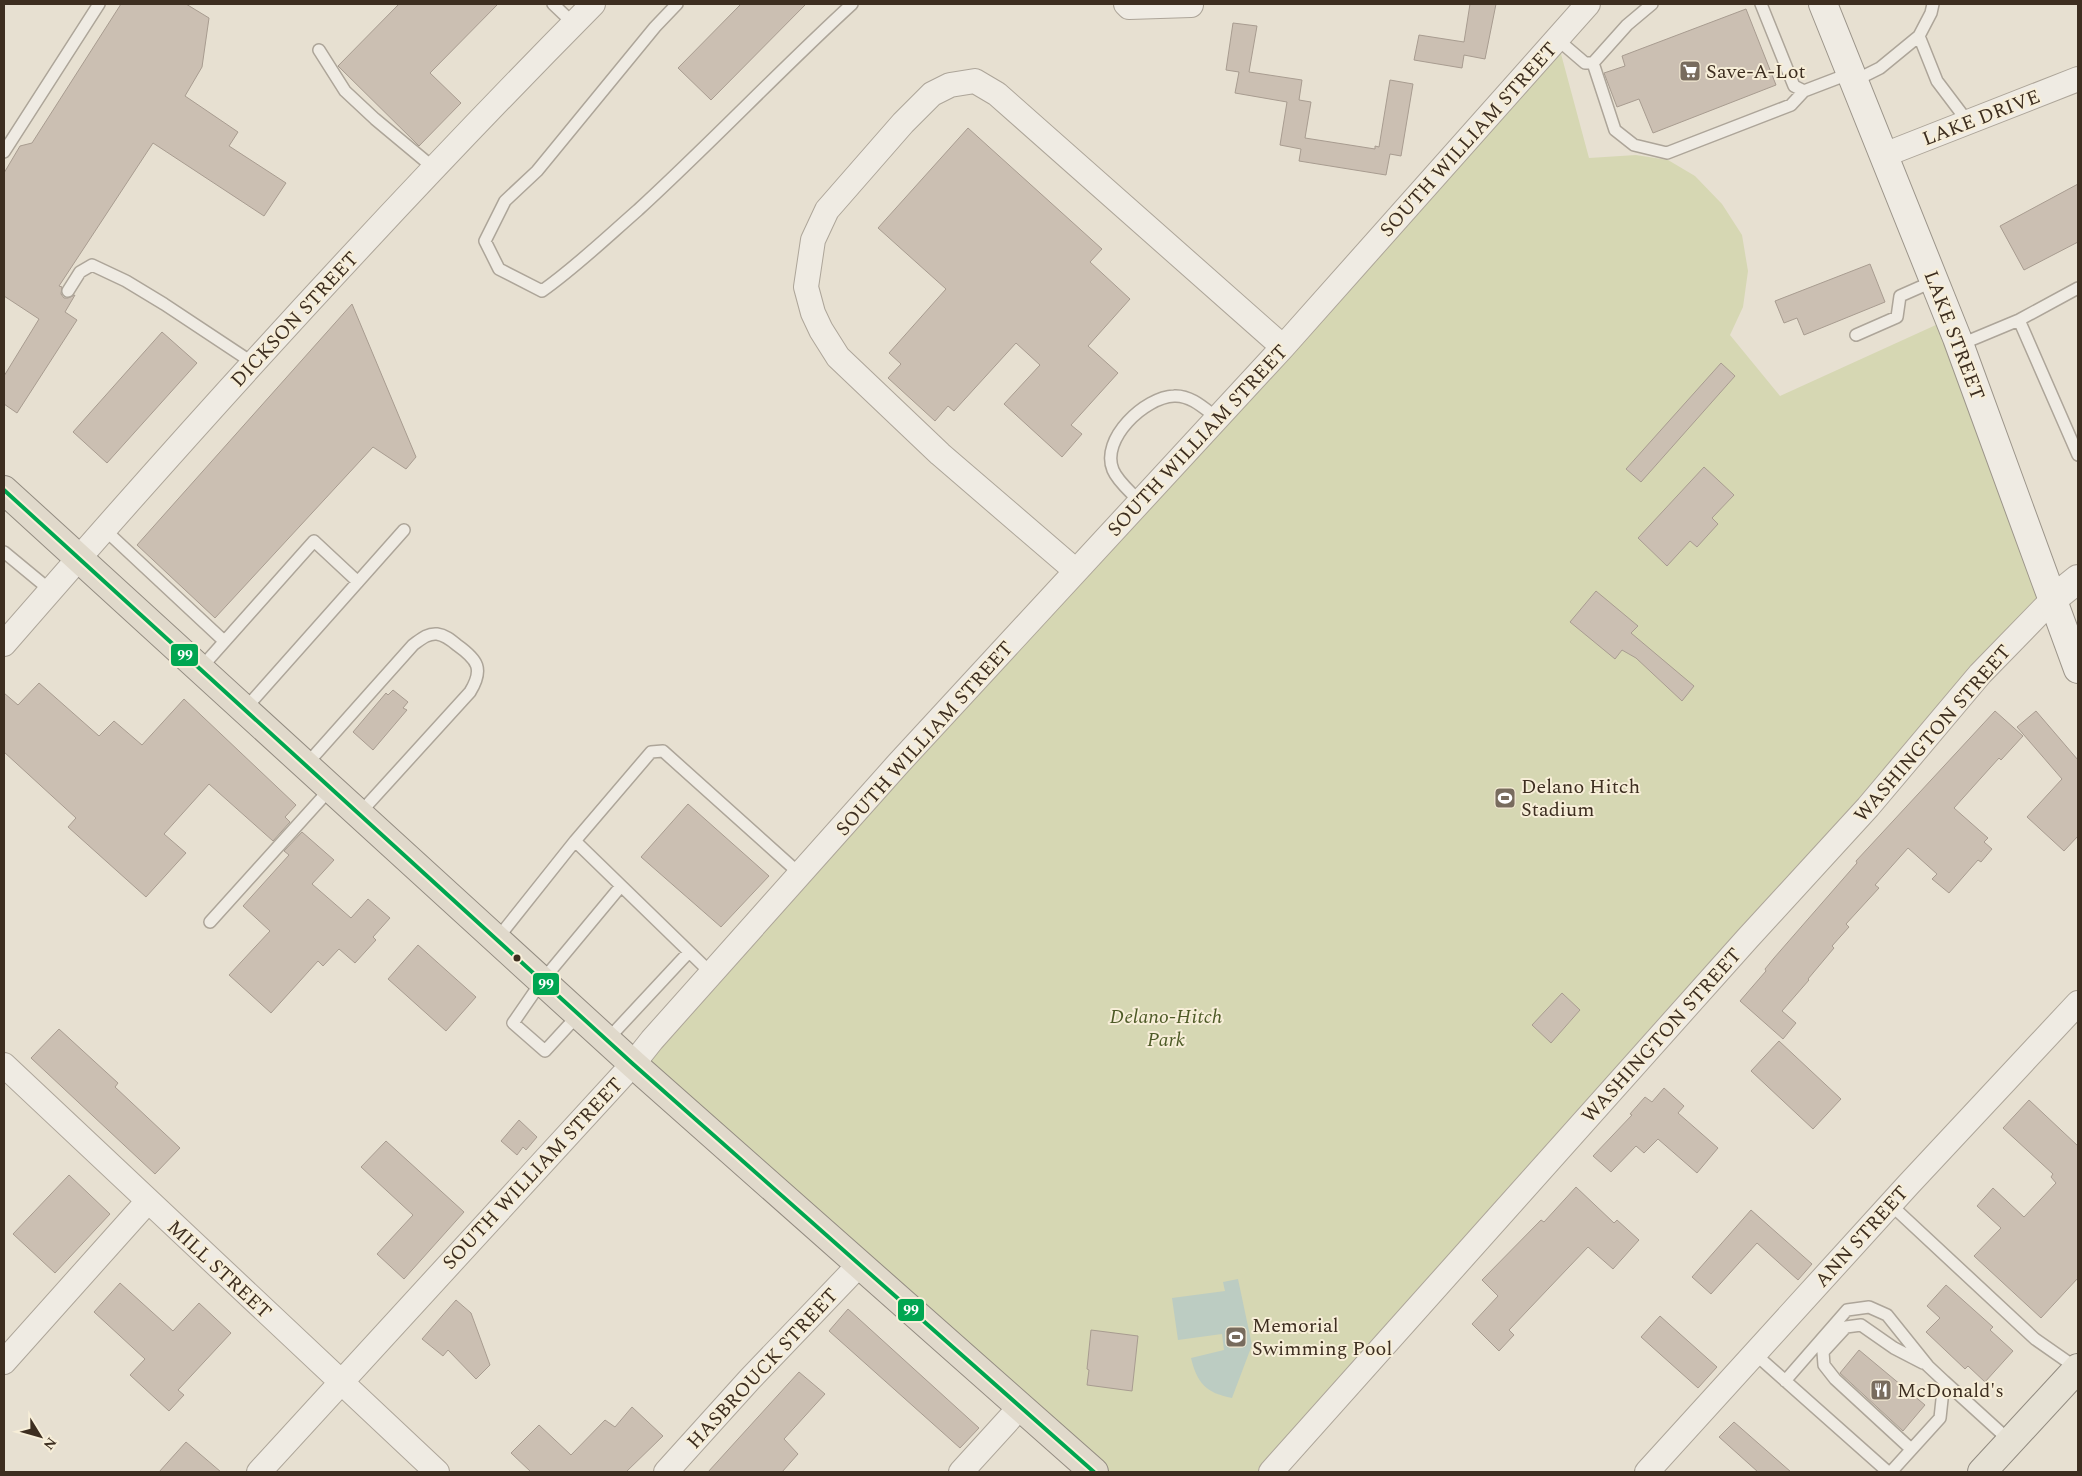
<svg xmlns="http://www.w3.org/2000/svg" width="2082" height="1476" font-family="Spectral,serif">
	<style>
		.green { fill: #d6d7b3 }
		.water { fill: #bcccc2 }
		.building { fill: #cbbfb2; stroke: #a89c90 }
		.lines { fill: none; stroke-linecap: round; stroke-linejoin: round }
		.service-casing { stroke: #ada599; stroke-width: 14 }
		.minor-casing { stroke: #ada599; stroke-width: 26 }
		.tertiary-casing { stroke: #ada599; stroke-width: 30 }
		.secondary-casing { stroke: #9c958a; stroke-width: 30 }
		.primary-casing { stroke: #928b80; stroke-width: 30 }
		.trunk-casing { stroke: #928b80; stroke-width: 30 }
		.service { stroke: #efebe3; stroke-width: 11 }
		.minor { stroke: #efebe3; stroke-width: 24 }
		.tertiary { stroke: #efebe3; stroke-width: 28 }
		.secondary { stroke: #efebe3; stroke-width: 28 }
		.primary { stroke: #e6e1d4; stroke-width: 28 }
		.trunk { stroke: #e0d9cb; stroke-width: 28 }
		.bus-1-casing { stroke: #f7eed8; stroke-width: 8 }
		.bus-1 { stroke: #00a651; stroke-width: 4 }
		.bus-dot { fill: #3d2e20; stroke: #f7eed8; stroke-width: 2 }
		.labels { text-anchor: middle; stroke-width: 4; stroke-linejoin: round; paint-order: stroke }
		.poi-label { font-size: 20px; fill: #3d2e20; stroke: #f7eed8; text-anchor: start }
		.street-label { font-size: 20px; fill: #3d2e20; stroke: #f7eed8 }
		.park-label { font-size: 20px; font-style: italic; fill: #4d5a26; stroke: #f7eed8 }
		.line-badge { stroke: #f7eed8; stroke-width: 2 }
		.badge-label { font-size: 14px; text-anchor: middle; font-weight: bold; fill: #fff }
	</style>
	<rect width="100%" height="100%" fill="#e7e0d1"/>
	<!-- green -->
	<path class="green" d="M 1557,39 L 1589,158 L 1636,155 L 1668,160 L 1695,176 L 1722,204 L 1742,235 L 1748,271 L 1743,307 L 1730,335 L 1780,396 L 1949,319 L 2053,599 L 1266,1472 L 1092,1472 L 633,1064 Z"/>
	<!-- water -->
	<path class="water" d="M 1238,1279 L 1252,1345 L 1232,1398 C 1206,1393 1197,1383 1191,1358 L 1224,1350 L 1222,1334 L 1178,1340 L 1172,1298 L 1225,1291 L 1223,1282 Z"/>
	<!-- building -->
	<path class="building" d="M 121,4 L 186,4 L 209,18 L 202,67 L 185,96 L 238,132 L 229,146 L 286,183 L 264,216 L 153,143 L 59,286 L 62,287 L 61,294 L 64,298 L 68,298 L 75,295 L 65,312 L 77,320 L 17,413 L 4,404 L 4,376 L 39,319 L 4,296 L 4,173 L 20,146 L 32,143 Z
		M 399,4 L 498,4 L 430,73 L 461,103 L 419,146 L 338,66 Z
		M 741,4 L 806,4 L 711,100 L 678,68 Z
		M 1470,4 L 1496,4 L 1485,59 L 1464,55 L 1462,68 L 1414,60 L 1419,35 L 1464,42 Z
		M 1746,9 L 1776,85 L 1653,133 L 1639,99 L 1617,107 L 1604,73 L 1625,66 L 1622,56 Z
		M 1233,23 L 1257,26 L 1249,72 L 1302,80 L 1299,100 L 1311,102 L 1305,138 L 1375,149 L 1375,146 L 1379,147 L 1390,80 L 1413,84 L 1401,156 L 1390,154 L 1386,175 L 1299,161 L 1301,149 L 1280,145 L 1287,102 L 1235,93 L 1239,72 L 1226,70 Z
		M 968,128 L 1102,249 L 1090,262 L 1130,299 L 1088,346 L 1118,373 L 1071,425 L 1082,434 L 1062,457 L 1004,404 L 1040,365 L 1016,343 L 954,411 L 948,406 L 935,421 L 888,378 L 901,364 L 889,353 L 946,289 L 878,228 Z
		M 2078,184 L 2078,242 L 2024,270 L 2000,226 Z
		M 1870,264 L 1885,302 L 1804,335 L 1797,318 L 1784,323 L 1775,301 Z
		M 352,304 L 416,457 L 406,469 L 373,447 L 215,618 L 137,545 Z
		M 162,332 L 197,363 L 107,463 L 73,432 Z
		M 1721,363 L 1735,376 L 1641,482 L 1626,469 Z
		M 1704,467 L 1734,495 L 1712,518 L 1718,524 L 1697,547 L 1690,541 L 1667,566 L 1638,538 Z
		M 1596,591 L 1638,626 L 1631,633 L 1694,686 L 1682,701 L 1636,658 L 1622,650 L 1615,659 L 1570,622 Z
		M 39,683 L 99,736 L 114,721 L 142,745 L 184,699 L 296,805 L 285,817 L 290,822 L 273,841 L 209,784 L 164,834 L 186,853 L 146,897 L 68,827 L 76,818 L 4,752 L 4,693 L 18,705 Z
		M 393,690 L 408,702 L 403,708 L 407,710 L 373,750 L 353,732 L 386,693 L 388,695 Z
		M 1995,711 L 2023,736 L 2001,760 L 1999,758 L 1954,808 L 1988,838 L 1984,842 L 1992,849 L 1981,862 L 1978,860 L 1949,893 L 1932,879 L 1937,874 L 1908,848 L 1875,885 L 1879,888 L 1846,924 L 1849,927 L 1832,946 L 1834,948 L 1808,979 L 1809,980 L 1782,1011 L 1796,1023 L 1783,1039 L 1740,1001 L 1766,971 L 1765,969 L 1774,958 L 1857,863 L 1856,861 Z
		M 2036,711 L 2078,760 L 2078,836 L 2064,851 L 2027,817 L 2062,779 L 2017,727 Z
		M 688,804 L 769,876 L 721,927 L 641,857 Z
		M 302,832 L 334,860 L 312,884 L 351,918 L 368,899 L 390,918 L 373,937 L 376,940 L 355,963 L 339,949 L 323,966 L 318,961 L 271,1013 L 229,975 L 270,931 L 243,906 L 289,855 L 284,851 Z
		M 418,945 L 476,997 L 446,1031 L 388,979 Z
		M 1562,993 L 1580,1010 L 1551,1043 L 1532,1025 Z
		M 59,1029 L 118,1083 L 115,1087 L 180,1148 L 155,1174 L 31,1058 Z
		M 1779,1041 L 1841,1099 L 1813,1129 L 1751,1071 Z
		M 1664,1088 L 1684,1106 L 1678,1113 L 1718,1148 L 1697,1173 L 1658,1139 L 1644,1153 L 1636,1146 L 1611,1172 L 1593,1156 L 1632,1115 L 1630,1114 L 1645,1097 L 1652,1102 Z
		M 2029,1100 L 2078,1146 L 2078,1278 L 2041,1318 L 1974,1256 L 2001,1228 L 1977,1206 L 1993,1188 L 2024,1217 L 2056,1183 L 2051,1177 L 2053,1174 L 2003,1128 Z
		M 519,1120 L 537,1137 L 526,1150 L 523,1147 L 517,1155 L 501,1141 Z
		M 386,1141 L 464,1212 L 404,1279 L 377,1254 L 413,1215 L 361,1167 Z
		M 69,1175 L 110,1214 L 55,1273 L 13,1234 Z
		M 1576,1187 L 1614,1223 L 1617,1220 L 1639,1240 L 1613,1269 L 1588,1247 L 1509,1330 L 1514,1335 L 1499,1351 L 1472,1324 L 1498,1296 L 1482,1280 L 1541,1220 L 1544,1222 Z
		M 1751,1210 L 1812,1264 L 1798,1280 L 1757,1243 L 1711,1294 L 1692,1277 Z
		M 120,1283 L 173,1331 L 199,1303 L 231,1333 L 178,1390 L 184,1395 L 169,1411 L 130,1375 L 145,1359 L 94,1312 Z
		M 1946,1285 L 1993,1327 L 1990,1330 L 2013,1351 L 1985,1382 L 1968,1366 L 1965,1369 L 1926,1332 L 1940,1318 L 1927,1306 Z
		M 456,1300 L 471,1313 L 490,1365 L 476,1379 L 448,1350 L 443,1356 L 422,1339 Z
		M 848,1309 L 979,1428 L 960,1448 L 829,1331 Z
		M 1660,1316 L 1717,1367 L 1698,1388 L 1641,1337 Z
		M 1091,1330 L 1138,1336 L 1132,1391 L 1087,1385 L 1089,1370 L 1087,1369 Z
		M 1859,1350 L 1925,1405 L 1903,1431 L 1840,1373 Z
		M 799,1372 L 825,1394 L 784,1439 L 798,1454 L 782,1472 L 708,1472 Z
		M 632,1407 L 663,1436 L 626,1472 L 531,1472 L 511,1453 L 539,1425 L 571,1455 L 605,1420 L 615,1427 Z
		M 1734,1422 L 1791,1472 L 1758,1472 L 1719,1437 Z
		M 186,1442 L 221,1472 L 159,1472 Z"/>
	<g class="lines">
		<!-- service casing -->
		<g class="service-casing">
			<path id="service" d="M 553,4 L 574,24
				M 677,4 L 655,27 L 537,171 L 505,201 L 485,241 L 499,269 L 542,291 C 576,267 606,238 638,210 C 711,143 779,71 852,4
				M 1761,4 L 1794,86 L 1804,91 L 1851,73
				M 1919,36 L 1931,13 L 1933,4
				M 1557,39 L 1585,63 L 1593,63 L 1627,25 L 1652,4
				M 319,50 L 345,91 L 375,119 L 435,169
				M 1593,63 L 1615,130 L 1634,145 L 1667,153 L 1791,105 L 1804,91
				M 1854,81 L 1880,68 L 1919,36 L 1937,81 L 1968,122
				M 4,152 L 99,4
				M 68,291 L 80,272 L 92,265 L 126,281 L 164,304 L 253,363
				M 2019,320 L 2078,455
				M 1856,335 L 1897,317 L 1900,296 L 1934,281
				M 1959,345 L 2019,320 L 2078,288
				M 1140,502 C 1131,492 1118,482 1113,470 C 1100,439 1145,397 1174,396 C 1191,395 1205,409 1217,418
				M 104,529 L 224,641
				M 4,552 L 50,590
				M 200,669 L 314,541 L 358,582
				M 245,709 L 404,530
				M 306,765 L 413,645 C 420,640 427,633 437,634 C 445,635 451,640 457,645 C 478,660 484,669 470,692 L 359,814
				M 210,922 L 331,788
				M 497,939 L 575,841
				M 711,973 L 575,841 L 651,752 L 663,751 L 800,874
				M 579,1014 L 545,1051 L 513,1023 L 542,981 L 621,886
				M 607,1040 L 689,952
				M 1890,1204 L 2035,1339 L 2078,1369
				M 1755,1354 L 1888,1472
				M 1785,1381 L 1847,1310 L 1869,1307 L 1887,1315 L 1928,1366 L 1944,1381 L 1940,1418 L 1891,1472
				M 1944,1381 L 2010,1441
				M 1911,1449 L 1835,1379 L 1824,1365 L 1823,1352 L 1846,1327 L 1861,1325 L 1894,1348 L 1923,1363"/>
		</g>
		<!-- minor casing -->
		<g class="minor-casing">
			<path id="minor" d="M 1126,4 L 1129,7 L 1191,5
				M 1884,155 L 2078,79
				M 1076,571 L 940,454 L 838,357 L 821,330 L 813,313 L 806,287 L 813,240 L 827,210 L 903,123 L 932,94 L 950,85 L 975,81 L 997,94 L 1283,347
				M 4,644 C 194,425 389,210 593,4
				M 4,1065 L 437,1472
				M 4,1362 L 148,1201
				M 259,1472 L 633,1064 L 652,1040 L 898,764 L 1283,347 L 1588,4
				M 666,1472 L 750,1379 L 859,1265
				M 961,1472 L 1021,1406
				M 1271,1472 L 1747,939 L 1868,807 L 1980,674 L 2053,599
				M 1647,1472 L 1908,1185 L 2078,1003"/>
		</g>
		<!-- tertiary casing -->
		<g class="tertiary-casing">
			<path id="tertiary" d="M 2053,599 L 2078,579"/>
		</g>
		<!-- secondary casing -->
		<g class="secondary-casing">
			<path id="secondary" d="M 1823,4 L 1957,338 L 2078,669"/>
		</g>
		<!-- primary casing -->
		<g class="primary-casing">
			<path id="primary" d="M 1982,1472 L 2078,1368"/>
		</g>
		<!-- trunk casing -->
		<g class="trunk-casing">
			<path id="trunk" d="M 4,490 L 633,1064 L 1094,1472"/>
		</g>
		<!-- service -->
		<use href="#service" class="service"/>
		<!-- minor -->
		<use href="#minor" class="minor"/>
		<!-- tertiary -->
		<use href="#tertiary" class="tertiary"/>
		<!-- secondary -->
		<use href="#secondary" class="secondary"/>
		<!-- primary -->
		<use href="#primary" class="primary"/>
		<!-- trunk -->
		<use href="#trunk" class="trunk"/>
		<!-- bus-1 casing -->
		<g class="bus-1-casing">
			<path id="bus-1" d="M 4,490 L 633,1064 L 1094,1472"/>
		</g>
		<!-- bus-1 -->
		<use href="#bus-1" class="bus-1"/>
	</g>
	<!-- icons -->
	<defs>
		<g id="supermarket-square" transform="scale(1.125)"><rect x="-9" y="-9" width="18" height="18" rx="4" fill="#786c5e" stroke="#f7eed8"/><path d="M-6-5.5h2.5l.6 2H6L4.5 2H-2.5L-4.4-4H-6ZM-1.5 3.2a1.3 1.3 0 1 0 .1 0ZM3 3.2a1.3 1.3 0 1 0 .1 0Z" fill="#fff"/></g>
		<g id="stadium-square" transform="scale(1.125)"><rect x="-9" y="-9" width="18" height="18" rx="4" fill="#786c5e" stroke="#f7eed8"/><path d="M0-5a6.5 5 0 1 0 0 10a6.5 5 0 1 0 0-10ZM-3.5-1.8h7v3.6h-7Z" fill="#fff"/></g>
		<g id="restaurant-square" transform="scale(1.125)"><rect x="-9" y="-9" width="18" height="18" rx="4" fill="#786c5e" stroke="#f7eed8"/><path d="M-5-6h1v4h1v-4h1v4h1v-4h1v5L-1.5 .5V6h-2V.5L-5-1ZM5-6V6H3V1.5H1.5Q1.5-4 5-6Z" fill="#fff"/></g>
	</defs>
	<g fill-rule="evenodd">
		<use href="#supermarket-square" x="1690" y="71"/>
		<use href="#stadium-square" x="1505" y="798"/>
		<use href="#stadium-square" x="1236" y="1337"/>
		<use href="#restaurant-square" x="1881" y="1390"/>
	</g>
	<!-- markers -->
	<circle class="bus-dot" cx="517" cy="958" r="4.5"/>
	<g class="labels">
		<!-- poi labels -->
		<g class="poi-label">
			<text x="1706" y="78">Save-A-Lot</text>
			<text x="1521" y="793">Delano Hitch<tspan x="1521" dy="23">Stadium</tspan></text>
			<text x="1252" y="1332">Memorial<tspan x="1252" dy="23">Swimming Pool</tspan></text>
			<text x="1897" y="1397">McDonald's</text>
		</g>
		<!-- street labels -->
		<g class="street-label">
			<text transform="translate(1981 117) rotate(-21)" y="7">LAKE DRIVE</text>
			<text transform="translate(1468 139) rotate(-48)" y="7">SOUTH WILLIAM STREET</text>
			<text transform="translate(294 319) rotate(-47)" y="7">DICKSON STREET</text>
			<text transform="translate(1955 335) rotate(69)" y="7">LAKE STREET</text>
			<text transform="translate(1197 440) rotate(-47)" y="7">SOUTH WILLIAM STREET</text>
			<text transform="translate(1932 733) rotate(-49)" y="7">WASHINGTON STREET</text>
			<text transform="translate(924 738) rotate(-48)" y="7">SOUTH WILLIAM STREET</text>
			<text transform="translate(1661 1035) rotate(-48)" y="7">WASHINGTON STREET</text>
			<text transform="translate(532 1173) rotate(-47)" y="7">SOUTH WILLIAM STREET</text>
			<text transform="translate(1861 1236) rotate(-48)" y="7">ANN STREET</text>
			<text transform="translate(220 1269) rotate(43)" y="7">MILL STREET</text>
			<text transform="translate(762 1368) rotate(-47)" y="7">HASBROUCK STREET</text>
		</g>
		<!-- park labels -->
		<g class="park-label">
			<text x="1166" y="1023">Delano-Hitch<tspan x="1166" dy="23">Park</tspan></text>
		</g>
	</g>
	<g class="line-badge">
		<rect x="170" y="643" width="29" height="24" rx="5" fill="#00a651"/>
		<rect x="532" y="972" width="28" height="24" rx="5" fill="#00a651"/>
		<rect x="897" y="1298" width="28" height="24" rx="5" fill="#00a651"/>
	</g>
	<g class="badge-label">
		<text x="185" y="660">99</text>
		<text x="546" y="989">99</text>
		<text x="911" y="1315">99</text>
	</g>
	<!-- border -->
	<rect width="2082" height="1476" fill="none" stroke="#3d2e20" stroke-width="10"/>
	<!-- north arrow -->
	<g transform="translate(40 1436) rotate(127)" stroke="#f7eed8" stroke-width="4" paint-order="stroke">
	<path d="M0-4L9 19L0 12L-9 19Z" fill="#3d2e20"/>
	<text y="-8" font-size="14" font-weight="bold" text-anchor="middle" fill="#3d2e20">N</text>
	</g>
</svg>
